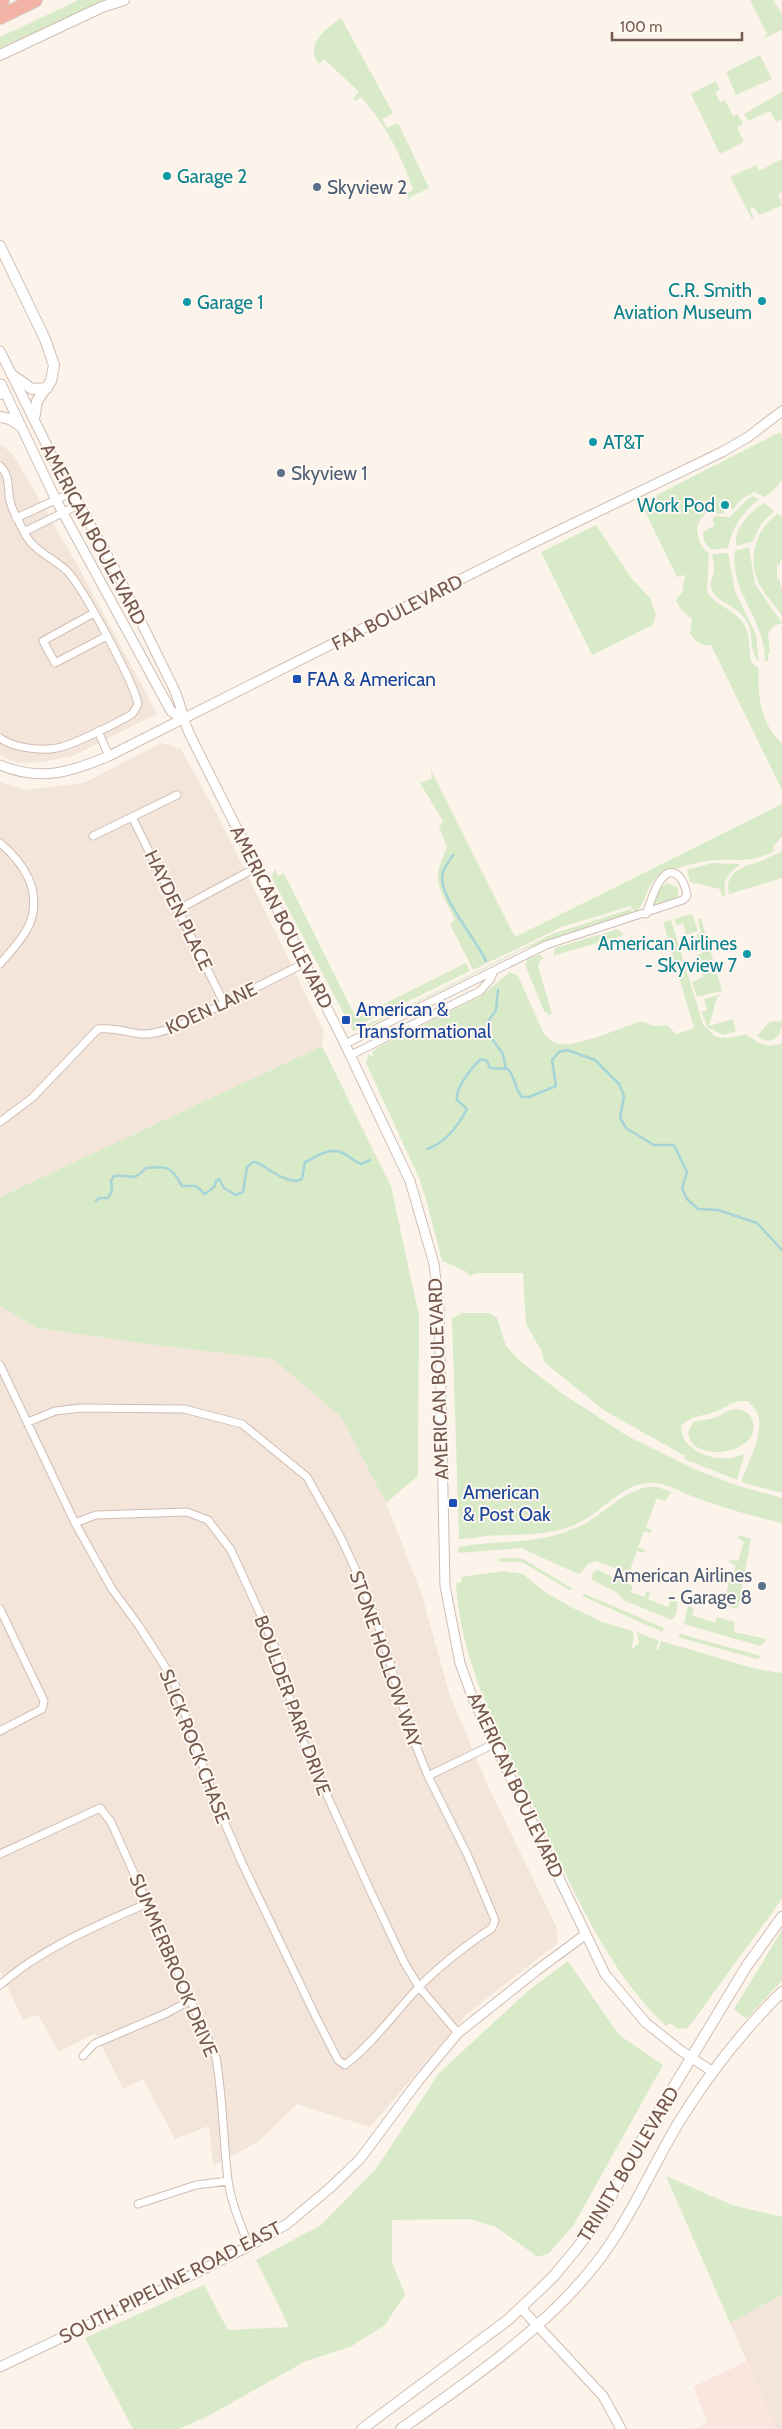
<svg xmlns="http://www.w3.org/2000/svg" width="782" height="2429" font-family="Cabin,sans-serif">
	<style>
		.residential { fill: #f3e5d9 }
		.commercial { fill: #fbe5df }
		.green { fill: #d9eac9 }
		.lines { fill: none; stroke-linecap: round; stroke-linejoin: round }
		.stream { stroke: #a6d4d7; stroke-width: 2.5 }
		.minor-casing { stroke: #d0bdb3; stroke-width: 9 }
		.tertiary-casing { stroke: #d0bdb3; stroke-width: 11 }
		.secondary-casing { stroke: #d3bdb0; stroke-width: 12 }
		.motorway-casing { stroke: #d9d1cd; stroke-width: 16 }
		.minor { stroke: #fff; stroke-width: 7 }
		.tertiary { stroke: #fff; stroke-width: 9 }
		.secondary { stroke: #fff; stroke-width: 10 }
		.motorway { stroke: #f2b2a5; stroke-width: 14 }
		.culture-dot { fill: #0f9aa8; stroke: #fef8f1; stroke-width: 2 }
		.service-dot { fill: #5c6f8a; stroke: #fef8f1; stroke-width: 2 }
		.transit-dot { fill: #1a4fb4; stroke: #fef8f1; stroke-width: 2 }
		.labels { text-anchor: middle; stroke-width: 4; stroke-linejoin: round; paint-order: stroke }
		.culture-label { font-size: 19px; fill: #0d838f; stroke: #fef8f1; text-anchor: start }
		.service-label { font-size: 19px; fill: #4e5e75; stroke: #fef8f1; text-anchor: start }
		.street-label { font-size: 19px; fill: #76594e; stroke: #fef8f1 }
		.transit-label { font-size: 19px; fill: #164399; stroke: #fef8f1; text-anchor: start }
	</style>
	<rect width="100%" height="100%" fill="#fcf4eb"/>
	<!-- residential -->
	<path class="residential" d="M 0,444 L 12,453 L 77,564 L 157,714 L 73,756 L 42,762 L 18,763 L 0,755 Z
		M 161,743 L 181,749 L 219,818 L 324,1031 L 322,1046 L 0,1197 L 0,782 L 25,790 L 84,783 Z
		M 0,1306 L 37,1328 L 155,1345 L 273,1359 L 341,1417 L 386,1503 L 421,1592 L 450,1696 L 489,1788 L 556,1926 L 558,1943 L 467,2014 L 370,2127 L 297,2104 L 258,2142 L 213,2166 L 209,2126 L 175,2139 L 143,2079 L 123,2089 L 95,2033 L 59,2052 L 38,2015 L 23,2020 L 0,1971 Z
		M 782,2295 L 782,2429 L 776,2429 L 730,2323 Z"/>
	<!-- commercial -->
	<path class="commercial" d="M 747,2361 L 776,2429 L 694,2429 L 708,2422 L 693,2387 Z"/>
	<!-- green -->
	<path class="green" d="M 79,0 L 109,0 L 0,48 L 0,37 Z
		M 750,0 L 773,0 L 782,14 L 782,30 L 762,39 L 767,34 Z
		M 341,18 L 393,113 L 382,119 L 387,128 L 398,123 L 443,217 L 429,188 L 411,197 L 409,200 L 407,193 L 413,190 C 402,156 385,124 361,97 L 356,101 L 353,99 L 359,92 L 324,59 L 319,64 C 304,45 326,28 341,18 Z
		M 760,55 L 772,79 L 736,95 L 726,72 Z
		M 716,81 L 720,89 L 715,92 L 720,102 L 725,100 L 733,116 L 738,114 L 743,124 L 737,127 L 744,142 L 720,154 L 691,94 Z
		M 782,92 L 782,119 L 776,122 L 770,111 L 748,121 L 744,114 Z
		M 782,159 L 782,192 L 778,195 L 782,205 L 763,214 L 758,214 L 754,207 L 750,209 L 754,219 L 752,219 L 730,177 L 756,165 L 759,171 Z
		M 780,432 L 782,436 L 782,480 L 773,491 L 764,497 L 754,492 L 742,499 L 732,510 L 729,500 L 720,502 L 725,514 L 707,513 C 692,523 696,543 709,554 L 707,592 C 718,608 739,610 747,630 C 750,639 749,652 751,662 L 759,669 C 757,696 761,724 782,744 L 782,790 L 711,645 C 700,646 696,642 690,633 L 692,619 L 681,610 L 676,600 L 684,590 L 682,587 L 686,575 L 677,577 L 641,503 Z
		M 753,496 L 759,499 C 742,514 733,525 728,548 L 711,550 L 704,541 L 703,532 L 714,526 L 713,518 L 715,516 L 730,517 L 747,499 Z
		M 764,503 L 774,511 L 761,524 L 753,541 L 737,546 C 731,531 752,510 764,503 Z
		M 777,514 L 782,516 L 782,560 L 780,561 L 781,564 L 777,565 L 777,578 L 779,579 L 782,590 L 782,616 C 776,606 767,598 761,587 C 746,563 754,531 777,514 Z
		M 596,525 L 632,579 L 650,598 L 656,614 L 653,625 L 592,655 L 541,552 Z
		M 749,547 L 755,584 L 782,623 L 774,626 L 768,633 L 770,652 L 768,654 L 768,661 L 765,661 C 765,618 729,591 735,551 Z
		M 728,553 L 735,591 L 756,635 L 759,662 C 747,650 756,631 743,616 C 734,605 716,602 711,588 C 709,581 714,576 714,570 C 714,565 713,559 712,554 Z
		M 430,768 L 515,937 L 782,804 L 782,836 L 773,847 L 774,851 C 752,863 741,859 718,860 C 701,861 678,867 662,874 C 645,882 648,904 634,913 L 631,906 L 562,927 L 473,970 L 450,924 L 455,920 C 440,888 430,882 447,848 L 439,826 L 443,821 L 420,783 L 432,778 Z
		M 782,851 L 782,878 L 729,894 C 723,870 747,866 764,860 C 770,857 776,854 782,851 Z
		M 712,863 L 740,864 C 729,873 721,881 726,895 L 722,896 L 720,889 L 690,882 L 687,870 Z
		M 275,869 L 278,876 L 284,873 L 356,1018 L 466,963 L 470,971 L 357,1026 L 358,1028 L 353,1031 L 273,880 L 272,875 Z
		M 667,883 L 678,888 L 678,898 L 656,906 L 653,902 L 659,889 Z
		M 631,909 L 632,915 L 526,948 L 361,1030 L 359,1027 L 385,1017 L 552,934 Z
		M 692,914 L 698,931 L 686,935 L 683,924 L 676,925 L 674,919 Z
		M 701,918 L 722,991 L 697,997 L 692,982 L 703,977 L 701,969 L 706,967 L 705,961 L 700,963 L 697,955 L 702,953 L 697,935 L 701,933 L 698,919 Z
		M 671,920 L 703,1024 L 716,1037 L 729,1038 L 746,1034 C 758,1043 765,1048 780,1044 L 782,1041 L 782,1493 L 741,1482 C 748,1463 764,1435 758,1414 C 756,1409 751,1405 748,1401 C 730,1400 729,1407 714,1412 C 701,1417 692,1415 681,1426 C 680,1454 725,1466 745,1453 L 737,1480 L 684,1459 L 685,1456 L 605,1411 L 544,1362 L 542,1352 L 526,1324 L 523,1273 L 476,1273 L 470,1276 L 465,1271 L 442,1261 L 427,1203 L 419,1178 L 366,1063 L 369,1053 L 371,1057 L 373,1056 L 372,1052 L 377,1048 L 481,996 L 510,972 L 518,976 L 544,1034 C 549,1039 553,1043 561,1044 C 576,1047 624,1027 641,1021 L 653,1026 L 667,1025 L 676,1034 L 694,1028 L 663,922 Z
		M 618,929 L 624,935 L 553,956 L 555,948 Z
		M 540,954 L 544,959 L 540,960 L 538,966 L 552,1014 L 549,1015 L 544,1011 L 525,965 L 528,959 Z
		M 724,993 L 717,997 L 709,1026 L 733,1019 L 736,1031 L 724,1035 L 708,1028 L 701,1012 L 707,1010 L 704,999 Z
		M 774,1021 L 782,1022 C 782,1037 771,1047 757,1036 L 769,1022 Z
		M 322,1046 L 391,1186 L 419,1316 L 418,1476 L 386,1503 L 341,1417 L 273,1359 L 155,1345 L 37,1328 L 0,1306 L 0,1197 Z
		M 462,1313 L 489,1313 L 497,1318 L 506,1346 L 521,1362 L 563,1394 L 629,1437 L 699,1471 L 736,1485 L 782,1498 L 782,1523 C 752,1516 723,1508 694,1497 C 679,1492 664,1481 647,1483 C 620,1486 603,1511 579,1523 C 550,1537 517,1534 486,1536 C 477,1537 469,1539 459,1539 L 452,1318 Z
		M 737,1409 C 743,1410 750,1413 752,1419 C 766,1453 690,1466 688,1432 L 693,1422 L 715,1418 L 728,1411 Z
		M 647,1487 L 658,1487 L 671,1492 L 665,1501 L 657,1498 L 646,1527 L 652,1530 L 651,1533 L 644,1531 L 638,1547 L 645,1550 L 644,1553 L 637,1551 L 630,1570 L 635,1573 L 634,1576 L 597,1561 L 588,1564 L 580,1574 L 576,1573 L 521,1548 L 459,1553 L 458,1547 C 498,1540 540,1545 578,1527 C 603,1516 619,1493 647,1487 Z
		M 740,1535 L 751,1539 L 738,1609 L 715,1604 L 722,1603 L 729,1585 L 722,1582 L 724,1579 L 730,1581 L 736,1566 L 729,1562 L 730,1560 L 738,1561 L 744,1542 L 738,1538 Z
		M 500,1558 L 517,1558 L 525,1560 L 573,1589 L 569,1590 L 522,1562 L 500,1562 L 498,1560 Z
		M 598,1570 L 633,1586 L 631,1592 L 644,1597 L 647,1591 L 650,1592 L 648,1599 L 668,1607 L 671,1600 L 678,1602 L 676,1615 L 672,1620 L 625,1601 L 616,1592 L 592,1580 L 593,1572 Z
		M 504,1571 L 523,1574 L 545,1592 L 573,1608 L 602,1622 L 633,1631 L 634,1638 L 631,1650 L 639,1643 L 637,1632 L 659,1641 L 656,1649 L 658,1650 L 661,1641 L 756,1669 L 782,1673 L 782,1899 L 688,2028 L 678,2029 L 670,2023 L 666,2026 C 606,1969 573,1889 537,1814 C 502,1740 461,1667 456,1583 L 462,1582 L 461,1577 Z
		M 585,1594 L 664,1628 L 662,1632 L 582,1596 Z
		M 688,1606 L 694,1608 L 692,1615 L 715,1623 L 717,1617 L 735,1622 L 734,1632 L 766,1639 L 765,1642 L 760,1646 L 684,1624 Z
		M 680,1634 L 758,1655 L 761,1658 L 757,1659 L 681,1638 L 678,1635 Z
		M 782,1930 L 782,1981 L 746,2019 L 734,2009 Z
		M 568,1961 L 619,2035 L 663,2065 L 573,2226 L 549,2253 L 538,2257 L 496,2227 L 470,2219 L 392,2220 L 392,2262 L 405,2295 L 384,2326 L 350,2347 L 306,2361 L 208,2416 L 179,2429 L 133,2429 L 85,2338 L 204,2285 L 228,2330 L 289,2327 L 256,2260 L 321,2225 L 376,2169 L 439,2073 L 529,1990 Z
		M 666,2176 L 732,2205 L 782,2217 L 782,2295 L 730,2323 Z"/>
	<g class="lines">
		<!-- stream -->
		<path class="stream" d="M 453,855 C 450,860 445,866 443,872 C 435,893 478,941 486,961
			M 498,990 L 496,1010 L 487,1023 L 492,1039 L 503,1054 L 506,1069
			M 427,1149 C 446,1143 458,1126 467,1109 L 457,1100 C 455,1088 472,1067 481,1059 L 487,1061 L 490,1068 L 508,1069 C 516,1078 514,1088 522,1097 L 529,1097 L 556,1086 L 552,1060 L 559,1052 L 567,1050 L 595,1060 L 619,1084 L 624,1096 L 620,1118 L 626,1128 L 654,1145 L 674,1145 L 687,1172 L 682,1188 L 687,1199 L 698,1209 L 718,1210 L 757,1223 L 782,1250
			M 96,1201 L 99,1198 L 108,1198 L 112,1191 L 111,1181 L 114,1176 C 132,1173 131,1184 146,1168 C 170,1166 170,1166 182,1186 L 196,1186 L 205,1194 L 214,1187 L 216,1181 L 219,1179 L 224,1188 L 236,1195 L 243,1192 L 247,1167 L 253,1162 C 263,1162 279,1181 297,1181 L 302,1179 L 305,1162 C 316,1157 327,1148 340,1152 C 347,1154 353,1161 361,1164 L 370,1160"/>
		<!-- minor casing -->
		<g class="minor-casing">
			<path id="minor" d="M 0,466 C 11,477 7,488 10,501 C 13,514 21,525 26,536 C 36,552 53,558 66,570 C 82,585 134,683 138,704 C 136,708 135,711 132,714 C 119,722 71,746 57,748 C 40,751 14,748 0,738
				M 16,518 L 73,492
				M 24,532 L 80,504
				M 94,613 L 43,641 L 55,663 L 107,636
				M 98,731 L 109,756
				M 132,817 L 224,1003
				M 93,836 L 177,795
				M 0,843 C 24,863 42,891 30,923 C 24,938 10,952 0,964
				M 179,909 L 257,867
				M 345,1044 L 546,945 L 683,900 L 687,896 C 685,879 672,860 658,884 C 653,893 650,904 646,914
				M 351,1055 L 480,991 L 490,980 L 494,971
				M 0,1122 L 32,1098 L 98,1029 C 114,1027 125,1032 141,1034 C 154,1035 166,1030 179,1026 L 305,963
				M 0,1365 L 75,1523 L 112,1589 L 139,1626 L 173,1679 L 214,1798 L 242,1863 L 316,2017 L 338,2060 L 345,2065 C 372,2044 394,2014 417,1989 C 440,1965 465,1946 492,1928 L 495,1920 L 468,1856 L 428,1776 L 412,1736 L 382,1636 L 363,1586 L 341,1538 L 307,1477 L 242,1424 L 184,1409 L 81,1408 L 55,1411 L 28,1422
				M 75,1523 L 96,1515 L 187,1512 L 208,1520 L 231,1550 L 273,1642 L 303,1742 L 369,1888 L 404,1962 L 419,1987 L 458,2033
				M 0,1609 L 44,1701 L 42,1709 L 0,1731
				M 428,1776 L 494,1744
				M 0,1854 L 100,1808 L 111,1822 L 216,2057 C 223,2098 223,2138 228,2180 C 231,2203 241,2225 249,2246
				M 0,1985 C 42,1948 98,1925 148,1903
				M 83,2056 L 94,2044 L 167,2013 L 189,2001
				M 138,2204 L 196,2185 L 228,2181"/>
		</g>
		<!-- tertiary casing -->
		<g class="tertiary-casing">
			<path id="tertiary" d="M 0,351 L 52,456 L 117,573 L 174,689 C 181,704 183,720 190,735 L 342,1038 L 410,1181 L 434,1264 L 439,1307 L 445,1586 L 460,1663 L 473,1699 L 605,1974 L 646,2023 L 680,2050 L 713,2072
				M 1,384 L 56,500 L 171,711 L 182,719
				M 0,765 C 40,782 71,772 109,756 L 539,540 L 722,452 L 748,437 L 782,411
				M 521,2308 L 603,2396 L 621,2429
				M 0,2367 L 176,2283 L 249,2246 L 287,2224 L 331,2187 L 360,2159 L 419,2080 L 458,2033 L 536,1971 L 586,1934"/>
		</g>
		<!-- secondary casing -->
		<g class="secondary-casing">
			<path id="secondary" d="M 0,55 L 102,7 L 124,0
				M 0,246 L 45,339 L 54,365 L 51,381 L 37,401 L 34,419
				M 12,375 L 32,389 L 47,388
				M 0,394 L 1,385
				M 0,417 L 10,419 L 19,425
				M 362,2429 L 509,2319 L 553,2277 L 577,2248 L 598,2220 L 647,2131 L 746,1967 L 782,1917
				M 401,2429 C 468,2382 552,2324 601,2257 C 632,2215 652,2167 679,2122 C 708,2075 742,2031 782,1992"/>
		</g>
		<!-- motorway casing -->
		<g class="motorway-casing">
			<path id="motorway" d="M 0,1 L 2,0
				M 0,17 L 35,0"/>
		</g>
		<!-- minor -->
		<use href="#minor" class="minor"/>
		<!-- tertiary -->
		<use href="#tertiary" class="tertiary"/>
		<!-- secondary -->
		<use href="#secondary" class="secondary"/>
		<!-- motorway -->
		<use href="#motorway" class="motorway"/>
	</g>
	<!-- markers -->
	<g class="culture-dot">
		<circle cx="167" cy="176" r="5"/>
		<circle cx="762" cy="301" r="5"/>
		<circle cx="187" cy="302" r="5"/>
		<circle cx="593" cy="442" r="5"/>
		<circle cx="725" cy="505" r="5"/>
		<circle cx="747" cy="954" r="5"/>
	</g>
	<g class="service-dot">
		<circle cx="317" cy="187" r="5"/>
		<circle cx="281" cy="473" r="5"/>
		<circle cx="762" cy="1586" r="5"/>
	</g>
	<g class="transit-dot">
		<rect x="292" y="674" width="10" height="10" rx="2.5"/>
		<rect x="341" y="1015" width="10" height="10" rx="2.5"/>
		<rect x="448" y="1498" width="10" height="10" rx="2.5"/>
	</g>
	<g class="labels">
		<!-- culture labels -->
		<g class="culture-label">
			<text x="177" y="183">Garage 2</text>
			<text x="752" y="297" text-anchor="end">C.R. Smith<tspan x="752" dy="22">Aviation Museum</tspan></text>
			<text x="197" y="309">Garage 1</text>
			<text x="603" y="449">AT&amp;T</text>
			<text x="715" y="512" text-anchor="end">Work Pod</text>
			<text x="737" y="950" text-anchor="end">American Airlines<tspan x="737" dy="22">- Skyview 7</tspan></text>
		</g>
		<!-- service labels -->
		<g class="service-label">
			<text x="327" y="194">Skyview 2</text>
			<text x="291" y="480">Skyview 1</text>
			<text x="752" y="1582" text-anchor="end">American Airlines<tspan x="752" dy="22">- Garage 8</tspan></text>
		</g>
		<!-- street labels -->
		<g class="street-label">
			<text transform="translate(94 534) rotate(62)" y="7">AMERICAN BOULEVARD</text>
			<text transform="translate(397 612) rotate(-27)" y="7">FAA BOULEVARD</text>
			<text transform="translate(179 910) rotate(64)" y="7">HAYDEN PLACE</text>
			<text transform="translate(282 917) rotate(63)" y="7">AMERICAN BOULEVARD</text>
			<text transform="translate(211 1008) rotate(-25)" y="7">KOEN LANE</text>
			<text transform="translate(438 1379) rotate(-92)" y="7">AMERICAN BOULEVARD</text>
			<text transform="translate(386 1659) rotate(71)" y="7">STONE HOLLOW WAY</text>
			<text transform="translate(293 1705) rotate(70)" y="7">BOULDER PARK DRIVE</text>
			<text transform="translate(195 1746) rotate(69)" y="7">SLICK ROCK CHASE</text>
			<text transform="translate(516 1785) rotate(65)" y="7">AMERICAN BOULEVARD</text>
			<text transform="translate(174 1965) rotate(67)" y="7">SUMMERBROOK DRIVE</text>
			<text transform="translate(628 2164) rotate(-59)" y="7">TRINITY BOULEVARD</text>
			<text transform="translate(170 2282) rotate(-27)" y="7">SOUTH PIPELINE ROAD EAST</text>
		</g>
		<!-- transit labels -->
		<g class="transit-label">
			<text x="307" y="686">FAA &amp; American</text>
			<text x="356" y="1016">American &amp;<tspan x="356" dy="22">Transformational</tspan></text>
			<text x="463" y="1499">American<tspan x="463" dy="22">&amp; Post Oak</tspan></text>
		</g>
	</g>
	<!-- scale -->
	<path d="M612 32v8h130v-8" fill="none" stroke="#76594e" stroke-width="2.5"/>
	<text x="620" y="32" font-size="15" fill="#76594e" stroke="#fef8f1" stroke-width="4" paint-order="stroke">100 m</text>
</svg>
